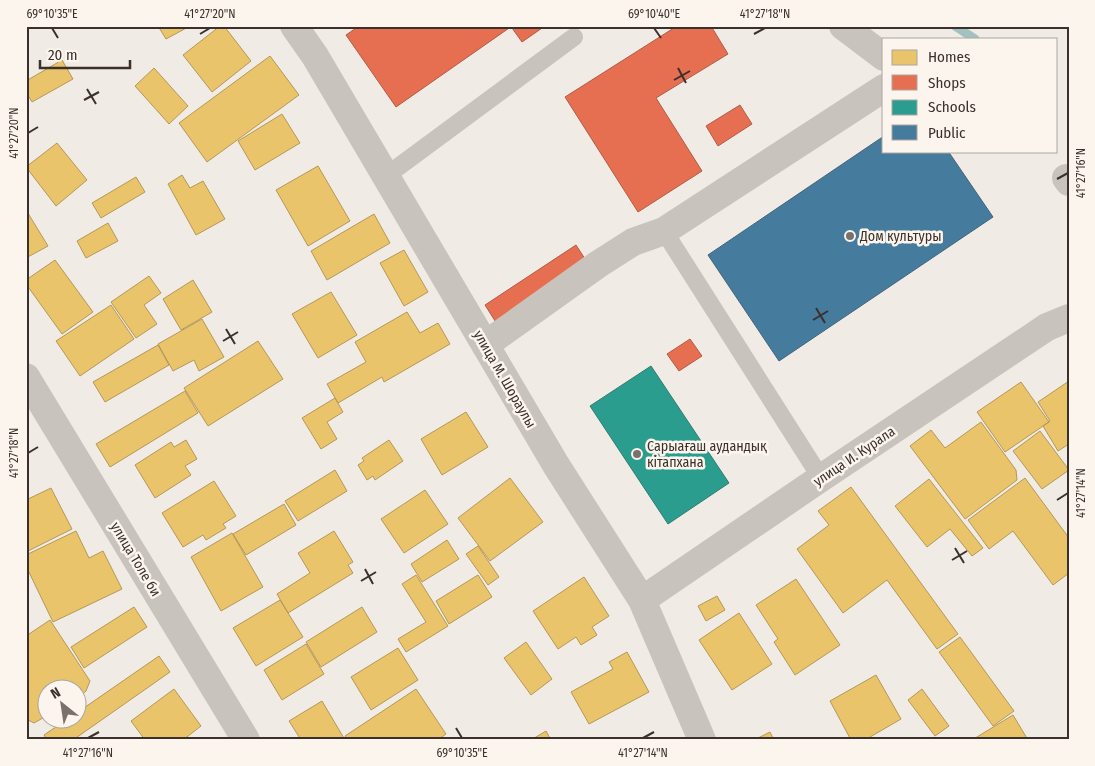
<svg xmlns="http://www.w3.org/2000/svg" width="1095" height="766" font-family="'Fira Sans Condensed',sans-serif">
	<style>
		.homes { fill: #e9c46a; stroke: #b59857 }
		.shops { fill: #e76f51; stroke: #b35c46 }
		.schools { fill: #2a9d8f; stroke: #2f7c71 }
		.public { fill: #457b9d; stroke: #42647b }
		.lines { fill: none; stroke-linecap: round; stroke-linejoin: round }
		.stream { stroke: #a1c2c1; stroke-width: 9 }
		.service { stroke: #c9c3be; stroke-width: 18 }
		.minor { stroke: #c9c3be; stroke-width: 28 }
		.ticks { fill: none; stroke: #3b302b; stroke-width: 2 }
		.poi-dot { fill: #7a716c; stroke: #fbf5ee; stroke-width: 2 }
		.labels { text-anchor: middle; stroke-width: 5; stroke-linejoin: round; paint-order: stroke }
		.poi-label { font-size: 14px; fill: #3b302b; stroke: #fbf5ee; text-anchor: start }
		.street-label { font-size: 14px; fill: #3b302b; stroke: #fbf5ee }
		.neatline { fill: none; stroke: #3b302b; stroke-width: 2 }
		.ticks-label { font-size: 12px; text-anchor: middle; fill: #3b302b }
	</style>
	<rect width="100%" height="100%" fill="#f0ebe5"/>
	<!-- homes -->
	<path class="homes" d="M 158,26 L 190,26 L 166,39 Z
		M 220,26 L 224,26 L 251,61 L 212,92 L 183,55 Z
		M 270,56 L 299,95 L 207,162 L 179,123 Z
		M 62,60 L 73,79 L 32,102 L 26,92 L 26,81 Z
		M 154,68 L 188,106 L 169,124 L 135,86 Z
		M 282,114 L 300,143 L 255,170 L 238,141 Z
		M 57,143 L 87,180 L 56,206 L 26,167 Z
		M 318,166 L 350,221 L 308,246 L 276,190 Z
		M 182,175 L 190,188 L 203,181 L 225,219 L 196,235 L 168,184 Z
		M 136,177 L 145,192 L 101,218 L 92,203 Z
		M 26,210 L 48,246 L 26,258 Z
		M 374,214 L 390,243 L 327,280 L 311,251 Z
		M 108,223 L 118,241 L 86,258 L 77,241 Z
		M 404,250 L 428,292 L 404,306 L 380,263 Z
		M 55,260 L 93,312 L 62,334 L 26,284 L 26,280 Z
		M 149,276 L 161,293 L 144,305 L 157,324 L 136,338 L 111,302 Z
		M 193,280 L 212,312 L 181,330 L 163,299 Z
		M 331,292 L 357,335 L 318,358 L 292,314 Z
		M 111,305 L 134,339 L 80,376 L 56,341 Z
		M 407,312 L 420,333 L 438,323 L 450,344 L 384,382 L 382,377 L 338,403 L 327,384 L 366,362 L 355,342 Z
		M 202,319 L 224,357 L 199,371 L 194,360 L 173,371 L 158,344 Z
		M 258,341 L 283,379 L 208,426 L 184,388 Z
		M 158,345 L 169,365 L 105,402 L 93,382 Z
		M 1069,381 L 1069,444 L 1058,451 L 1043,426 L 1050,421 L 1038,402 Z
		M 1021,382 L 1049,422 L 1005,452 L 977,412 Z
		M 185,391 L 198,413 L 110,467 L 96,444 Z
		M 335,398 L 343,412 L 327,422 L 337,439 L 321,449 L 302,418 Z
		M 466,412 L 488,447 L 442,475 L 421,439 Z
		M 981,422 L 1016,470 L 1017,480 L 965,519 L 910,446 L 931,430 L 945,448 Z
		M 1040,431 L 1069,470 L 1042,489 L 1013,451 Z
		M 186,440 L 197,459 L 185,466 L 191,475 L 155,498 L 135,465 L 171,442 L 174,447 Z
		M 389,440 L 403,461 L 375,480 L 373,476 L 367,480 L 358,465 L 364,461 L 362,458 Z
		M 335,470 L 347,491 L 298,521 L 285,501 Z
		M 510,478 L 543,522 L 490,561 L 458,518 Z
		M 1025,478 L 1069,538 L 1069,573 L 1053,585 L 1013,531 L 989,549 L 968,520 Z
		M 929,479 L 983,548 L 972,556 L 950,529 L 927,547 L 895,506 Z
		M 214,481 L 236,516 L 223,524 L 226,528 L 206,540 L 203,535 L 183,547 L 162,513 Z
		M 851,487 L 958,634 L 937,649 L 887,580 L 843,613 L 797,549 L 829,525 L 818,511 Z
		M 51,488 L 72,529 L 26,552 L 26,500 Z
		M 425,490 L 448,524 L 404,553 L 381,519 Z
		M 284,504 L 296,525 L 246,555 L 233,534 Z
		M 76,531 L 89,558 L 103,551 L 122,589 L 53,622 L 26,566 L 26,555 Z
		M 334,531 L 353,562 L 348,565 L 353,573 L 288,613 L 277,594 L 310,573 L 298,553 Z
		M 232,533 L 263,587 L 221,611 L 191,557 Z
		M 447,540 L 459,559 L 422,582 L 411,564 Z
		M 478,546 L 499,577 L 488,585 L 466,554 Z
		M 416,575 L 448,626 L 406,652 L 398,639 L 426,622 L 402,584 Z
		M 478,575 L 492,597 L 449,624 L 436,601 Z
		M 584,577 L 609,616 L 592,627 L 597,635 L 581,645 L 576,637 L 558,649 L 533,611 Z
		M 796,579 L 840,645 L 795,675 L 774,642 L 778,639 L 756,605 Z
		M 717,596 L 725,610 L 706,621 L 698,606 Z
		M 280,600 L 303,637 L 256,666 L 233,628 Z
		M 134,607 L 147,627 L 84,668 L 71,647 Z
		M 362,607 L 377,632 L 321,667 L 306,642 Z
		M 739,613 L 772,664 L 732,690 L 699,640 Z
		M 50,620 L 90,681 L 86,691 L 78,698 L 78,688 L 48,688 L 48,715 L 34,723 L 26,719 L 26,636 Z
		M 960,637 L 1014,711 L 993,726 L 939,652 Z
		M 526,642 L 552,679 L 531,695 L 504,658 Z
		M 306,644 L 324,674 L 282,700 L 264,670 Z
		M 398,648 L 418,680 L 371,710 L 351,677 Z
		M 627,652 L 649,692 L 589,724 L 571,692 L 613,669 L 609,662 Z
		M 159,656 L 170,672 L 73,740 L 47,740 L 44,735 L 69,718 L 78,718 L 78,712 Z
		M 876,675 L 901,719 L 865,740 L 851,740 L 830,701 Z
		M 174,689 L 201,726 L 183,740 L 145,740 L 131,721 Z
		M 416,689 L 446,734 L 438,740 L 347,740 L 345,736 Z
		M 922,689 L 949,726 L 935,736 L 908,700 Z
		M 322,701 L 345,740 L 301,740 L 289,721 Z
		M 1013,715 L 1028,740 L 972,740 Z
		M 546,731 L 551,740 L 531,740 Z
		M 770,732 L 774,740 L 754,740 Z"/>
	<!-- shops -->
	<path class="shops" d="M 359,26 L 512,26 L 396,107 L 346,35 Z
		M 514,26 L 545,26 L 522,42 L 512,28 Z
		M 677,26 L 711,26 L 728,54 L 656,98 L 702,171 L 638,212 L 565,97 Z
		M 740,105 L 752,124 L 718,146 L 706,126 Z
		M 576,245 L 589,265 L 497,324 L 485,305 Z
		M 690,339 L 702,356 L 679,371 L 667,354 Z"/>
	<!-- schools -->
	<path class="schools" d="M 651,366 L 729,483 L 668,524 L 590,406 Z"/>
	<!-- public -->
	<path class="public" d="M 884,136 L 884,151 L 948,151 L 993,217 L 779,361 L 708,255 Z"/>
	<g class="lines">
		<!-- stream -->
		<path class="stream" d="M 955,26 L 975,39"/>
		<!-- service -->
		<path class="service" d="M 386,176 L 574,37
			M 664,231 L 821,478"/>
		<!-- minor -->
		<path class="minor" d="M 294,26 L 315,56 L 556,465 L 642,600 L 702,740
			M 843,26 L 884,57
			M 1066,178 L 1069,182
			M 485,345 L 597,265 L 633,242 L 664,231 L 884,88
			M 26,377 L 246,740
			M 642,600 L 821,478 L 1047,327 L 1069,318"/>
	</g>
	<!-- ticks -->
	<path class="ticks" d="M 52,28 L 58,38M 654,28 L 661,38M 200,34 L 210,28M 754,34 L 765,28M 678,68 L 686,83M 674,80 L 690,71M 87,89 L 96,104M 84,100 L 99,92M 28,133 L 38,127M 1057,179 L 1068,173M 816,308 L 825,323M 813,320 L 828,311M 226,329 L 235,344M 223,341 L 238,332M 28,453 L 38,447M 1057,500 L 1068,493M 955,548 L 964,563M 952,560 L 967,551M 365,569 L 373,584M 361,581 L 376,572M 456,728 L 462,738M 88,738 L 99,732M 643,738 L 654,732"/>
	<!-- markers -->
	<g class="poi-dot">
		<circle cx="850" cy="236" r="5"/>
		<circle cx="637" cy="454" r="5"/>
	</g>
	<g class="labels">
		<!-- poi labels -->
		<g class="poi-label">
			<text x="860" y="241">Дом культуры</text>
			<text x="647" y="451">Сарыағаш аудандық<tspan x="647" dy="16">кітапхана</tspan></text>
		</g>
		<!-- street labels -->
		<g class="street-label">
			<text transform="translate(505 379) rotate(60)" y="5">улица М. Шораулы</text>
			<text transform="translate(854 456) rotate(-34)" y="5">улица И. Курала</text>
			<text transform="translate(136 559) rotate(59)" y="5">улица Толе би</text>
		</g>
	</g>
	<!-- border -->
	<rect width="1095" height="766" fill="none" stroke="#fbf5ee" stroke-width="55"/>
	<!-- legend -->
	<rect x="882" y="38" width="175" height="115" fill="#fbf5ee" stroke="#aea6a0"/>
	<rect x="892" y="50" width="25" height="15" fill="#e9c46a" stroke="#aea6a0"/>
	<text x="928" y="62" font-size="15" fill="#3b302b">Homes</text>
	<rect x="892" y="75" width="25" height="15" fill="#e76f51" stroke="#aea6a0"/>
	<text x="928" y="88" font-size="15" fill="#3b302b">Shops</text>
	<rect x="892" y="100" width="25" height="15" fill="#2a9d8f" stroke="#aea6a0"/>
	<text x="928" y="112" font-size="15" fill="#3b302b">Schools</text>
	<rect x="892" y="125" width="25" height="15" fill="#457b9d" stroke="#aea6a0"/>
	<text x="928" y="138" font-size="15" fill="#3b302b">Public</text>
	<!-- north arrow -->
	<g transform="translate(62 704) rotate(330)"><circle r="24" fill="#fbf5ee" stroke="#aea6a0"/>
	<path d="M0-4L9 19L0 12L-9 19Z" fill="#7a716c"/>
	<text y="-8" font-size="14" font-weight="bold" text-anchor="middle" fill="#3b302b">N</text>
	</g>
	<!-- scale -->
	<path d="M40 60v8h90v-8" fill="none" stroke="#3b302b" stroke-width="2.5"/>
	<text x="48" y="60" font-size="15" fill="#3b302b" stroke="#fbf5ee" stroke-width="4" paint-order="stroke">20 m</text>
	<rect x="28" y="28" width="1040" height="710" class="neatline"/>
	<g class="ticks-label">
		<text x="52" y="18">69°10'35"E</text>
		<text x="210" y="18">41°27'20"N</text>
		<text x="654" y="18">69°10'40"E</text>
		<text x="765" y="18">41°27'18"N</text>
		<text transform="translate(14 133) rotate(-90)" y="4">41°27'20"N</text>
		<text transform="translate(1081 173) rotate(-90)" y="4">41°27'16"N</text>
		<text transform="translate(14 453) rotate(-90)" y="4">41°27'18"N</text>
		<text transform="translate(1081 493) rotate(-90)" y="4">41°27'14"N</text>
		<text x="88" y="757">41°27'16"N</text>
		<text x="462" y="757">69°10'35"E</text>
		<text x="643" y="757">41°27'14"N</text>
	</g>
</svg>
